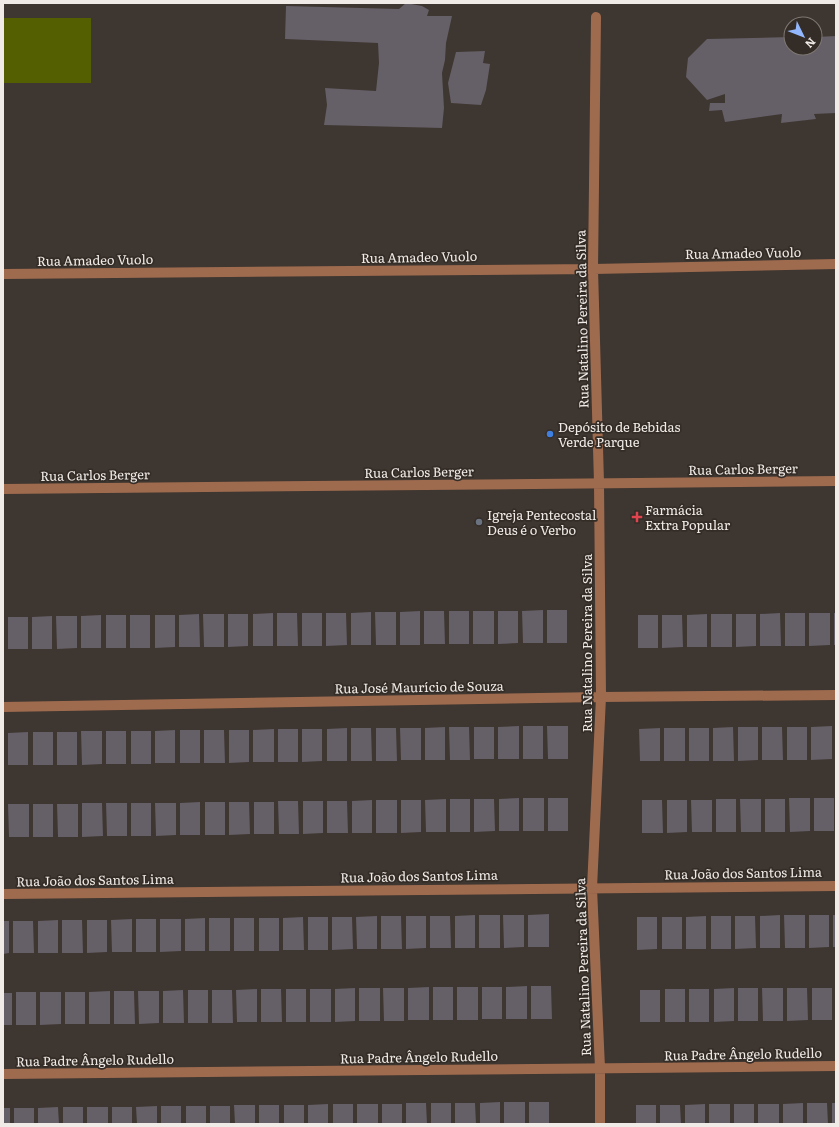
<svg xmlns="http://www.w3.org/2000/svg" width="839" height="1127" font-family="Literata,serif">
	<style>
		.green { fill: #545f01 }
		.building { fill: #655f67 }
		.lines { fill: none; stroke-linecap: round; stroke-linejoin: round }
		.minor { stroke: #9f6b4f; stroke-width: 10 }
		.shop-dot { fill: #3f7fe0; stroke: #342c26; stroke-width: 1.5 }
		.health-dot { fill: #e0444e; stroke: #342c26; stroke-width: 1.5 }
		.worship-dot { fill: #6b7280; stroke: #342c26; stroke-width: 1.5 }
		.labels { text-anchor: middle; stroke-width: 3.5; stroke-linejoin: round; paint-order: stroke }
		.street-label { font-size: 13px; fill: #f0ebe7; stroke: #342c26 }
		.poi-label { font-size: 13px; fill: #f0ebe7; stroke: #342c26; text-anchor: start }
	</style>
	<rect width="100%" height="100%" fill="#3e3630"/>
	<!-- green -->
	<path class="green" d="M 3,18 L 91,18 L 91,83 L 3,83 Z"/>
	<!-- building -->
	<path class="building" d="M 406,3 L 422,6 L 429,10 L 427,16 L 452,16 L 446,43 L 445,60 L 442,73 L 444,108 L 442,128 L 324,125 L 327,105 L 325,88 L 376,91 L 379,63 L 378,43 L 285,39 L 286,6 L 399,9 Z
		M 836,36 L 836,113 L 814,114 L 816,119 L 781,123 L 782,114 L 725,122 L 722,110 L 709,111 L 710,103 L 725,103 L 725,94 L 707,100 L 686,77 L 688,58 L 707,39 L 791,37 L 791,48 L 815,48 L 815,37 Z
		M 485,51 L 483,63 L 490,64 L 486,90 L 481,105 L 451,103 L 448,83 L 456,52 Z
		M 543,610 L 543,643 L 523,643 L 522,611 Z
		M 547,610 L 567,610 L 567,643 L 547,643 Z
		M 420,611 L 420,645 L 400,645 L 400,612 Z
		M 424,611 L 444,611 L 445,644 L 424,644 Z
		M 449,611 L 469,611 L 469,644 L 449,644 Z
		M 473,611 L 494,611 L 494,644 L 473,644 Z
		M 498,611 L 518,611 L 518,643 L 498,644 Z
		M 371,612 L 371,645 L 351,645 L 351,613 Z
		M 375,612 L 396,612 L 396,645 L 376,645 Z
		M 273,613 L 273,646 L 253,646 L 253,614 Z
		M 277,613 L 297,613 L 298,646 L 277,646 Z
		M 302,613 L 322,613 L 322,646 L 302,646 Z
		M 326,613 L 346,613 L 347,645 L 326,646 Z
		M 780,613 L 781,646 L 760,646 L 760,614 Z
		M 785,613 L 805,613 L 805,646 L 785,646 Z
		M 809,613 L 830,613 L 830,645 L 809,646 Z
		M 834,613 L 836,613 L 836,645 L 834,645 Z
		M 199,614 L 200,647 L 179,647 L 179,615 Z
		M 203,614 L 224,614 L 224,647 L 204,647 Z
		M 228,614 L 248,614 L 248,646 L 228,647 Z
		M 707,614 L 707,647 L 687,647 L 687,615 Z
		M 711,614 L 732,614 L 732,647 L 711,647 Z
		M 736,614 L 756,614 L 756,646 L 736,647 Z
		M 101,615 L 101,648 L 81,648 L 81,616 Z
		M 106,615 L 126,615 L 126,648 L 106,648 Z
		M 130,615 L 150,615 L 150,648 L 130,648 Z
		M 155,615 L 175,615 L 175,647 L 155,648 Z
		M 638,615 L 658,615 L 658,648 L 638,648 Z
		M 662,615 L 682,615 L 683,647 L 662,648 Z
		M 52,616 L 52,649 L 32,649 L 32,617 Z
		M 56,616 L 77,616 L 77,648 L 57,649 Z
		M 8,617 L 28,617 L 28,649 L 8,649 Z
		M 519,726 L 519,759 L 498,759 L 498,727 Z
		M 523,726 L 543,726 L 543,759 L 523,759 Z
		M 547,726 L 568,726 L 568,759 L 548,759 Z
		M 832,726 L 832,759 L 811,760 L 811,727 Z
		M 445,727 L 445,760 L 425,760 L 425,728 Z
		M 449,727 L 469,727 L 470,760 L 450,760 Z
		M 474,727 L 494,727 L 494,759 L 474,759 Z
		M 733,727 L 734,761 L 713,761 L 713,728 Z
		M 738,727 L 758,727 L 758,760 L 738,761 Z
		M 762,727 L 782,727 L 783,760 L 762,760 Z
		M 787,727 L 807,727 L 807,760 L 787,760 Z
		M 347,728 L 347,761 L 327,761 L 327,729 Z
		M 351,728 L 371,728 L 372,761 L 351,761 Z
		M 376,728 L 396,728 L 397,761 L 376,761 Z
		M 400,728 L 421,728 L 421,760 L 401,760 Z
		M 660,728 L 660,761 L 640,761 L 639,729 Z
		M 664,728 L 685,728 L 685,761 L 664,761 Z
		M 689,728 L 709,728 L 709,761 L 689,761 Z
		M 274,729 L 274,762 L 253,762 L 253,730 Z
		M 278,729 L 298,729 L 298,762 L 278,762 Z
		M 302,729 L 322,729 L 322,761 L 302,762 Z
		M 175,730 L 175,763 L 155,763 L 155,731 Z
		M 180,730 L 200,730 L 200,763 L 180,763 Z
		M 204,730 L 224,730 L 225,763 L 204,763 Z
		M 229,730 L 249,730 L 249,762 L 229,763 Z
		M 81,731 L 102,731 L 102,764 L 82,765 Z
		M 106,731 L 126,731 L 126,764 L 106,764 Z
		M 131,731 L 151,731 L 151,764 L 131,764 Z
		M 28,732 L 28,765 L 8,765 L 8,733 Z
		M 33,732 L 53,732 L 53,765 L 33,765 Z
		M 57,732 L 77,732 L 77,765 L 57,765 Z
		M 519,798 L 519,831 L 499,831 L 499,799 Z
		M 523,798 L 544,798 L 544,831 L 523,831 Z
		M 548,798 L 568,798 L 568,831 L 548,831 Z
		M 789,798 L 810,798 L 810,831 L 790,832 Z
		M 814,798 L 834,798 L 834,831 L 814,831 Z
		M 446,799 L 446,832 L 426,832 L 425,800 Z
		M 450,799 L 470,799 L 470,832 L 450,832 Z
		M 474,799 L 494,799 L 495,831 L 474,832 Z
		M 716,799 L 736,799 L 736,832 L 716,832 Z
		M 740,799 L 761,799 L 761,832 L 741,832 Z
		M 765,799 L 785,799 L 785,832 L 765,832 Z
		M 372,800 L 372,833 L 352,833 L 352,801 Z
		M 376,800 L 397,800 L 397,833 L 376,833 Z
		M 401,800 L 421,800 L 421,832 L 401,833 Z
		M 642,800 L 662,800 L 663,833 L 642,833 Z
		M 667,800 L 687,800 L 687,832 L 667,833 Z
		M 691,800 L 712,800 L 712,832 L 692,832 Z
		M 278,801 L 298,801 L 299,834 L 279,834 Z
		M 303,801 L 323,801 L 323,833 L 303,834 Z
		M 327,801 L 347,801 L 348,833 L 327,833 Z
		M 200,802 L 200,835 L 180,835 L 180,803 Z
		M 205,802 L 225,802 L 225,835 L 205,835 Z
		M 229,802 L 249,802 L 250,834 L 229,835 Z
		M 254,802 L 274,802 L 274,834 L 254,834 Z
		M 82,803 L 102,803 L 103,836 L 82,837 Z
		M 106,803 L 127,803 L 127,836 L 107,836 Z
		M 131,803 L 151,803 L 151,836 L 131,836 Z
		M 155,803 L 176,803 L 176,835 L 156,836 Z
		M 8,804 L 29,804 L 29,837 L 9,837 Z
		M 33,804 L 53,804 L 53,837 L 33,837 Z
		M 57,804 L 78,804 L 78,837 L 58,837 Z
		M 549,914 L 549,947 L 528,947 L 528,915 Z
		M 475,915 L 475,948 L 455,948 L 455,916 Z
		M 479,915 L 500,915 L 500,948 L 479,948 Z
		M 503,915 L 524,915 L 524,947 L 504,948 Z
		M 780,915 L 780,948 L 760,948 L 760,916 Z
		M 784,915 L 805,915 L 805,948 L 785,948 Z
		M 809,915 L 829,915 L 829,947 L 809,948 Z
		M 833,915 L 836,915 L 836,947 L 833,947 Z
		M 377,916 L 377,949 L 357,949 L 356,917 Z
		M 381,916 L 401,916 L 402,949 L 381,949 Z
		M 406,916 L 426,916 L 426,948 L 406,949 Z
		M 430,916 L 450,916 L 451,948 L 430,948 Z
		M 706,916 L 706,949 L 686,949 L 686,917 Z
		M 711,916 L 731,916 L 731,949 L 711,949 Z
		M 735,916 L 755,916 L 756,948 L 735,949 Z
		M 303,917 L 304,950 L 283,950 L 283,918 Z
		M 308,917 L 328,917 L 328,950 L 308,950 Z
		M 332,917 L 352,917 L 353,949 L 332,950 Z
		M 637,917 L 657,917 L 657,949 L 637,950 Z
		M 662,917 L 682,917 L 682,949 L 662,949 Z
		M 205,918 L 205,951 L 185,951 L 185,919 Z
		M 209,918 L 230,918 L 230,951 L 209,951 Z
		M 234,918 L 254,918 L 254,951 L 234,951 Z
		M 259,918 L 279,918 L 279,951 L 259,951 Z
		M 132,919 L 132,952 L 112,952 L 111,920 Z
		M 136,919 L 156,919 L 156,952 L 136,952 Z
		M 160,919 L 181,919 L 181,951 L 160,952 Z
		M 58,920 L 58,953 L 38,953 L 38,921 Z
		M 62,920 L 82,920 L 83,953 L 62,953 Z
		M 87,920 L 107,920 L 107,952 L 87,953 Z
		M 3,921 L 9,921 L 9,953 L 3,954 Z
		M 13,921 L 33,921 L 34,953 L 13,953 Z
		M 527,986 L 527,1019 L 506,1019 L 506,987 Z
		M 531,986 L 551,986 L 552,1019 L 531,1019 Z
		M 429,987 L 429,1020 L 408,1020 L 408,988 Z
		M 433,987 L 453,987 L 453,1020 L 433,1020 Z
		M 457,987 L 478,987 L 478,1020 L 457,1020 Z
		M 482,987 L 502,987 L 502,1019 L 482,1019 Z
		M 355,988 L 355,1021 L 335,1022 L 335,989 Z
		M 359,988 L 380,988 L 380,1021 L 359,1021 Z
		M 383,988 L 404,988 L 404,1021 L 384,1021 Z
		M 734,988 L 734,1021 L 714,1022 L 714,989 Z
		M 738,988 L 758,988 L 758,1021 L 738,1021 Z
		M 762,988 L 783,988 L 783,1021 L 763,1021 Z
		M 787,988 L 807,988 L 808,1020 L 787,1021 Z
		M 812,988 L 832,988 L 832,1020 L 812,1020 Z
		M 257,989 L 257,1022 L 237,1022 L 236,990 Z
		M 261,989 L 281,989 L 282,1022 L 261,1022 Z
		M 286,989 L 306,989 L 306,1022 L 286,1022 Z
		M 310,989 L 331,989 L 331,1022 L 310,1022 Z
		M 665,989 L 685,989 L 685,1022 L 665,1022 Z
		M 689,989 L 709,989 L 709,1022 L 689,1022 Z
		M 183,990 L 184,1023 L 163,1023 L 163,991 Z
		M 188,990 L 208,990 L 208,1023 L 188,1023 Z
		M 212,990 L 232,990 L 233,1023 L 212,1023 Z
		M 640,990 L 660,990 L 660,1022 L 640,1022 Z
		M 110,991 L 110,1024 L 89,1024 L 89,992 Z
		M 114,991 L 134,991 L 135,1024 L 114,1024 Z
		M 138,991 L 159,991 L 159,1023 L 139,1024 Z
		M 16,992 L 36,992 L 36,1025 L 16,1025 Z
		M 40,992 L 61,992 L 61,1024 L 40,1025 Z
		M 65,992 L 85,992 L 85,1024 L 65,1024 Z
		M 3,993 L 12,993 L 12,1025 L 3,1025 Z
		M 500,1102 L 500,1124 L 480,1124 L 480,1103 Z
		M 504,1102 L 525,1102 L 525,1124 L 504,1124 Z
		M 529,1102 L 549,1102 L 549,1124 L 529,1124 Z
		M 406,1103 L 426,1103 L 427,1124 L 406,1124 Z
		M 431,1103 L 451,1103 L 451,1124 L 431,1124 Z
		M 455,1103 L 475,1103 L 476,1124 L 455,1124 Z
		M 803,1103 L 803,1124 L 783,1124 L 783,1104 Z
		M 807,1103 L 827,1103 L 828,1124 L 807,1124 Z
		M 832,1103 L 836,1103 L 836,1124 L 832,1124 Z
		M 328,1104 L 328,1124 L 308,1124 L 308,1105 Z
		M 333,1104 L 353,1104 L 353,1124 L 333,1124 Z
		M 357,1104 L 378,1104 L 378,1124 L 357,1124 Z
		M 382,1104 L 402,1104 L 402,1124 L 382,1124 Z
		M 705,1104 L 705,1124 L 685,1124 L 685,1105 Z
		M 709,1104 L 730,1104 L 730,1124 L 709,1124 Z
		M 734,1104 L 754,1104 L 754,1124 L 734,1124 Z
		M 758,1104 L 779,1104 L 779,1124 L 758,1124 Z
		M 234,1105 L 255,1105 L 255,1124 L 235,1124 Z
		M 259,1105 L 279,1105 L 279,1124 L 259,1124 Z
		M 284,1105 L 304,1105 L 304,1124 L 284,1124 Z
		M 636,1105 L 656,1105 L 656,1124 L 636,1124 Z
		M 660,1105 L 680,1105 L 681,1124 L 660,1124 Z
		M 157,1106 L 157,1124 L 137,1124 L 136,1107 Z
		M 161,1106 L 181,1106 L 181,1124 L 161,1124 Z
		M 186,1106 L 206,1106 L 206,1124 L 186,1124 Z
		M 210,1106 L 230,1106 L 230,1124 L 210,1124 Z
		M 58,1107 L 59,1124 L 38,1124 L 38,1108 Z
		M 63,1107 L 83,1107 L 83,1124 L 63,1124 Z
		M 87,1107 L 108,1107 L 108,1124 L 87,1124 Z
		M 112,1107 L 132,1107 L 132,1124 L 112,1124 Z
		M 3,1108 L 10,1108 L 10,1124 L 3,1124 Z
		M 14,1108 L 34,1108 L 34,1124 L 14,1124 Z"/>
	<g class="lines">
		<!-- minor -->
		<path class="minor" d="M 596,17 L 593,269 L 599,483 L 601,697 L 592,888 L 600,1068 L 600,1124
			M 3,274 L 593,269 L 836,264
			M 3,489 L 836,481
			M 3,707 L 601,697 L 836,695
			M 3,894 L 836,886
			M 3,1074 L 836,1066"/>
	</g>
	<!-- markers -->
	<circle class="shop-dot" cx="550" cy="434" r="4"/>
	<path class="health-dot" d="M635 511h4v4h4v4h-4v4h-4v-4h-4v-4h4z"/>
	<circle class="worship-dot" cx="479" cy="522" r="4"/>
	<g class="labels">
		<!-- street labels -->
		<g class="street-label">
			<text transform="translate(743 253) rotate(-1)" y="5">Rua Amadeo Vuolo</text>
			<text transform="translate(419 257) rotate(-1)" y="5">Rua Amadeo Vuolo</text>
			<text transform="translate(95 260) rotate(-1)" y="5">Rua Amadeo Vuolo</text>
			<text transform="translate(582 319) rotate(-91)" y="5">Rua Natalino Pereira da Silva</text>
			<text transform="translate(743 469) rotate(-1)" y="5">Rua Carlos Berger</text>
			<text transform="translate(419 472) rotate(-1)" y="5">Rua Carlos Berger</text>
			<text transform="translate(95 475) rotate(-1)" y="5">Rua Carlos Berger</text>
			<text transform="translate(587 643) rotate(-90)" y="5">Rua Natalino Pereira da Silva</text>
			<text transform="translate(419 687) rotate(-1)" y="5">Rua José Maurício de Souza</text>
			<text transform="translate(743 873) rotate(-1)" y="5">Rua João dos Santos Lima</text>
			<text transform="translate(419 876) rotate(-1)" y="5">Rua João dos Santos Lima</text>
			<text transform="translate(95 880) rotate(-1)" y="5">Rua João dos Santos Lima</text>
			<text transform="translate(583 967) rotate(-92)" y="5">Rua Natalino Pereira da Silva</text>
			<text transform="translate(743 1054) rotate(-1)" y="5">Rua Padre Ângelo Rudello</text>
			<text transform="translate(419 1057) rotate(-1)" y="5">Rua Padre Ângelo Rudello</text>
			<text transform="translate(95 1060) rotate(-1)" y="5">Rua Padre Ângelo Rudello</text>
		</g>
		<!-- poi labels -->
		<g class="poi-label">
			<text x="558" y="432">Depósito de Bebidas<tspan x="558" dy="15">Verde Parque</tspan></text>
			<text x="645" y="515">Farmácia<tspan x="645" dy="15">Extra Popular</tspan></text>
			<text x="487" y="520">Igreja Pentecostal<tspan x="487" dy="15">Deus é o Verbo</tspan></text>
		</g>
	</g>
	<!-- border -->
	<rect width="839" height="1127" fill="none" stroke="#f0ebe7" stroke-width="8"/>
	<!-- north arrow -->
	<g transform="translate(803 36) rotate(133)"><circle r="19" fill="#342c26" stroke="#7f7873"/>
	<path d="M0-3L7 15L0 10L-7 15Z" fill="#92b7fd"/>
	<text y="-6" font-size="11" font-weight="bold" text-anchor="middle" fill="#f0ebe7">N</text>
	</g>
</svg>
